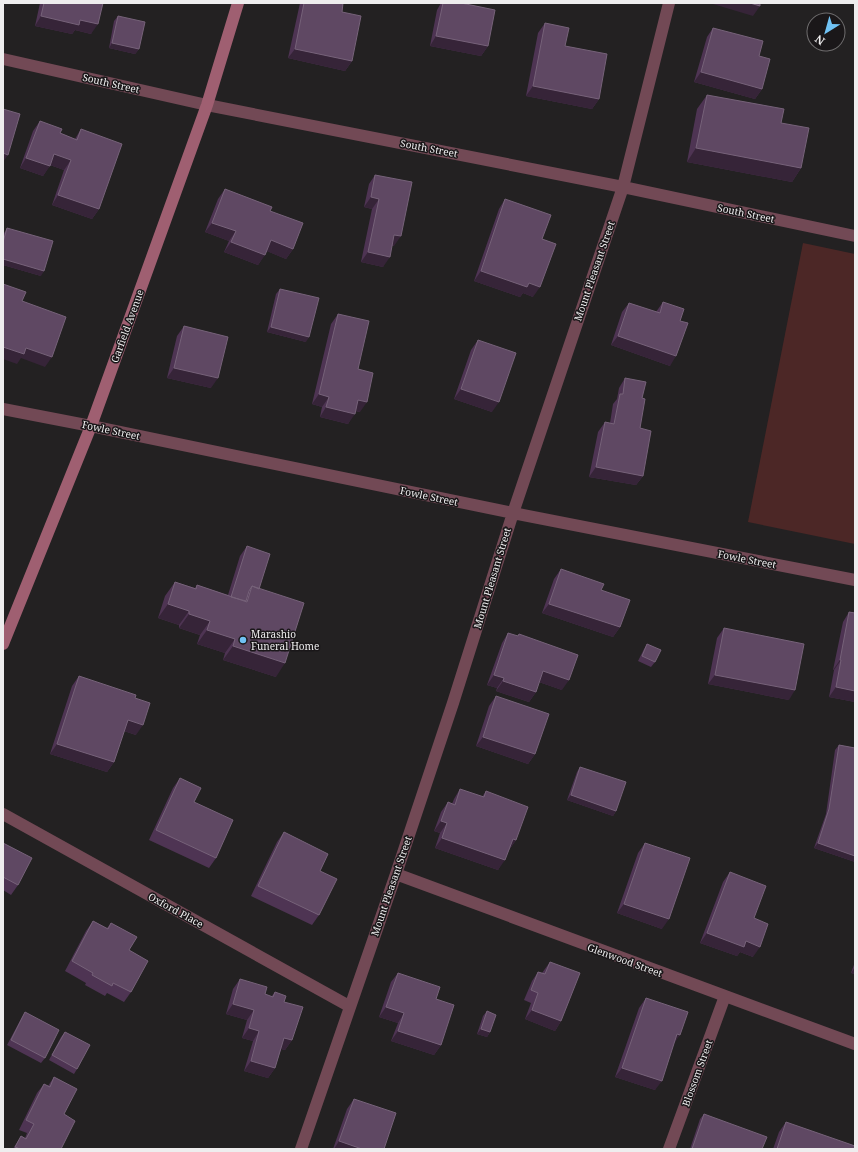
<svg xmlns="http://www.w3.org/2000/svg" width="858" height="1152" font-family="'Noto Serif',serif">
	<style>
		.green { fill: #4c2726 }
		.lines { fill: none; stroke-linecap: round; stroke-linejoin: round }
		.street { stroke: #724955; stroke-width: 12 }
		.secondary { stroke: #9f5f71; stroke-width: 12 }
		.wall { fill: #4e3453 }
		.shaded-wall { fill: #362438 }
		.building { fill: #5f4863; stroke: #766279 }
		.poi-dot { fill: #70c2f4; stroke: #1a1719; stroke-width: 1.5 }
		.labels { text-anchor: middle; stroke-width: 3; stroke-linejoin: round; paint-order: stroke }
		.street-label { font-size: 10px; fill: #eeedee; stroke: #1a1719 }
		.poi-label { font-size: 10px; fill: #eeedee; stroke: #1a1719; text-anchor: start }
	</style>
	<rect width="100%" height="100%" fill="#232122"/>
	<!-- green -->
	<path class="green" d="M 803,243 L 855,254 L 855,544 L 748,522 Z"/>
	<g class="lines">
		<!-- street -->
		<path class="street" d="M 3,59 L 207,105 L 623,187 L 855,236
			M 3,409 L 91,426 L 513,513 L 855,580
			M 3,814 L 349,1006
			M 396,874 L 855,1044
			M 301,1149 L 396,874 L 453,703 L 513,513 L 623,187 L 669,3
			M 669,1149 L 725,996"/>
		<!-- secondary -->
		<path class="secondary" d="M 3,644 L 91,426 L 207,105 L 238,3"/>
	</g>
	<!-- wall -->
	<path class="wall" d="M 40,3 L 103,3 L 91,34 L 75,30 L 72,34 L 35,26 Z
		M 300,3 L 343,3 L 342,12 L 352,61 L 345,71 L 288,58 Z
		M 441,3 L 461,3 L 488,46 L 481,56 L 430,46 L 437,10 Z
		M 118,16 L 139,49 L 135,54 L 109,48 L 114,21 Z
		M 545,23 L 565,46 L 599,99 L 592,109 L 526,96 L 538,33 Z
		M 713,28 L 759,56 L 762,89 L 755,99 L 694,82 L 707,37 Z
		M 707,95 L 781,123 L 801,168 L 792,182 L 687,162 L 697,109 Z
		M 40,121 L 60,133 L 75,139 L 81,129 L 99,209 L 92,219 L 52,205 L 64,170 L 50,165 L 43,176 L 20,168 L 33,131 Z
		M 375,175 L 394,246 L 392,246 L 383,267 L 361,262 L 372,209 L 364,207 L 369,184 Z
		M 225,189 L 270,211 L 293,249 L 286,259 L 267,251 L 258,265 L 224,252 L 229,241 L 205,232 L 218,199 Z
		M 505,199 L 533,297 L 523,293 L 520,297 L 474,281 L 499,209 Z
		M 7,228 L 41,276 L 3,265 L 3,235 Z
		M 280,289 L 306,342 L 267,332 L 276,294 Z
		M 663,302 L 680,321 L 670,366 L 611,345 L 622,312 L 629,303 L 656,312 Z
		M 338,314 L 358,369 L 360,412 L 355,411 L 348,424 L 320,417 L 322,407 L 312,404 L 331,324 Z
		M 184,326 L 211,388 L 167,378 L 177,336 Z
		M 478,340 L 492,412 L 454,399 L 471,350 Z
		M 625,378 L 642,398 L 640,428 L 643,476 L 636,485 L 589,477 L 598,432 L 605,422 L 610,423 L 613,404 L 617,399 L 619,388 Z
		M 247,546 L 259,589 L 276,677 L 223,660 L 225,653 L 197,644 L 200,635 L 179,628 L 179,625 L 158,618 L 165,596 L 175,582 L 195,588 L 197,585 L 228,595 L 240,556 Z
		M 561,569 L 601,590 L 620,627 L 613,637 L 542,613 L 554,579 Z
		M 849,612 L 855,613 L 855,702 L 829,697 L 834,670 L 833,670 L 843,622 Z
		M 724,628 L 789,700 L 708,684 L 717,638 Z
		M 508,633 L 562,690 L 539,682 L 536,692 L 529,702 L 496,691 L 497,688 L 487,685 L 502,643 Z
		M 647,644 L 655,662 L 651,667 L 638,661 L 644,649 Z
		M 79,676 L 135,698 L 136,735 L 124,731 L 114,762 L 107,772 L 50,754 L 72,686 Z
		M 496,696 L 535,754 L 528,764 L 476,746 L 489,706 Z
		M 839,745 L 855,748 L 855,862 L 814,848 L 826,814 L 835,750 Z
		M 580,767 L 616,811 L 613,816 L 567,800 L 577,772 Z
		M 180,778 L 194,802 L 216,858 L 209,868 L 149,840 L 173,788 Z
		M 460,789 L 482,797 L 486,791 L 516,840 L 509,850 L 498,870 L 435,848 L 440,833 L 434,831 L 441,812 L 448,802 L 452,804 L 454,799 Z
		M 284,832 L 320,871 L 319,915 L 312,925 L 251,896 L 277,842 Z
		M 3,843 L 18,885 L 11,895 L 3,890 Z
		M 645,843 L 662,929 L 617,913 L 638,853 Z
		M 730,872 L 754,918 L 753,957 L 740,952 L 737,956 L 700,943 L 723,882 Z
		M 93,921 L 107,928 L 111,923 L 129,950 L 131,992 L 124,1002 L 107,993 L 105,996 L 85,985 L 86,983 L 65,971 L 86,931 Z
		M 550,962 L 561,1021 L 555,1031 L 525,1019 L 531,1003 L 524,1000 L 532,981 L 538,972 L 542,973 Z
		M 855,962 L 855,974 L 851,973 Z
		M 398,973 L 436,999 L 441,1045 L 434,1055 L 391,1041 L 398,1023 L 379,1017 L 391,982 Z
		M 240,979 L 265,994 L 271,997 L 275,992 L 284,1002 L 292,1040 L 285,1050 L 281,1049 L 275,1068 L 268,1078 L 244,1071 L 253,1041 L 242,1038 L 247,1020 L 226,1014 L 233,989 Z
		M 646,998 L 674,1044 L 655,1090 L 615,1077 L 639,1008 Z
		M 487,1011 L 490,1032 L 487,1037 L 477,1034 L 483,1016 Z
		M 25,1012 L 45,1058 L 41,1063 L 7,1045 L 22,1017 Z
		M 65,1032 L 77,1069 L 74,1074 L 49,1060 L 61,1037 Z
		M 54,1077 L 64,1114 L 61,1149 L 13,1149 L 21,1136 L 25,1138 L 27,1133 L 19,1130 L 37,1093 L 44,1084 L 48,1086 Z
		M 354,1099 L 384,1149 L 333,1149 L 347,1109 Z
		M 704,1114 L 762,1149 L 690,1149 L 700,1119 Z
		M 786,1122 L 855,1149 L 773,1149 L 779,1132 Z"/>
	<!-- shaded-wall -->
	<path class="shaded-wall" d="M 714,3 L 750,3 L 760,6 L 753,16 L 713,4 Z
		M 41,16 L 80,20 L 98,24 L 91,34 L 75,30 L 72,34 L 35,26 Z
		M 436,36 L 488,46 L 481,56 L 430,46 Z
		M 112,43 L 139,49 L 135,54 L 109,48 Z
		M 295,49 L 352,61 L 345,71 L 288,58 Z
		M 701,72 L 762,89 L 755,99 L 694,82 Z
		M 533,86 L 599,99 L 592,109 L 526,96 Z
		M 696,148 L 801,168 L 792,182 L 687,162 Z
		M 3,153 L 8,155 L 3,162 Z
		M 54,154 L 71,160 L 64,170 L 47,164 Z
		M 26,158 L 50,166 L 43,176 L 20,168 Z
		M 58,195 L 99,209 L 92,219 L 52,205 Z
		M 371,197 L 379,199 L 372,209 L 364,207 Z
		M 212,223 L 236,231 L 229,241 L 205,232 Z
		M 394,235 L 401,236 L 394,246 L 388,244 Z
		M 271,240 L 293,249 L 286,259 L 264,250 Z
		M 231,242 L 265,255 L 258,265 L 224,252 Z
		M 368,252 L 390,257 L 383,267 L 361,262 Z
		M 3,259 L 44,271 L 41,276 L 3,265 Z
		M 481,271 L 529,283 L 540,287 L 533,297 L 523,293 L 520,297 L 474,281 Z
		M 271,327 L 309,337 L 306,342 L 267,332 Z
		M 618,336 L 676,356 L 670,366 L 611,345 Z
		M 3,347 L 26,348 L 52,357 L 45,367 L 21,358 L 17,364 L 3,359 Z
		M 174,368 L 218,378 L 211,388 L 167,378 Z
		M 461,389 L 499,402 L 492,412 L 454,399 Z
		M 319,394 L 329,397 L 322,407 L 312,404 Z
		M 358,400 L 367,402 L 360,412 L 351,410 Z
		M 326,407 L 355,414 L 348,424 L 320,417 Z
		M 596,467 L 643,476 L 636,485 L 589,477 Z
		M 168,604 L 189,611 L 179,625 L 158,618 Z
		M 549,604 L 620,627 L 613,637 L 542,613 Z
		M 189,614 L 210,621 L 200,635 L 179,628 Z
		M 207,630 L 235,639 L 225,653 L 197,644 Z
		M 233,646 L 285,663 L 276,677 L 223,660 Z
		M 840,660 L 841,660 L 834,670 L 833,670 Z
		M 543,671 L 569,680 L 562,690 L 536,681 Z
		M 494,675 L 504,678 L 497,688 L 487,685 Z
		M 715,675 L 795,690 L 789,700 L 708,684 Z
		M 503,681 L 536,692 L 529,702 L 496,691 Z
		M 836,687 L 855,691 L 855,702 L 829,697 Z
		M 128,720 L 143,725 L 136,735 L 121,730 Z
		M 483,737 L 535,754 L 528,764 L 476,746 Z
		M 57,744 L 114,762 L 107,772 L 50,754 Z
		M 571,795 L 616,811 L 613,816 L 567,800 Z
		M 441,821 L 447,823 L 440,833 L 434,831 Z
		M 442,838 L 505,860 L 498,870 L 435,848 Z
		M 513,839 L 516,840 L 509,850 L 506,849 Z
		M 818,843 L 855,856 L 855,862 L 814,848 Z
		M 624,904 L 669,919 L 662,929 L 617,913 Z
		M 707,933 L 746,941 L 760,947 L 753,957 L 740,952 L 737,956 L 700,943 Z
		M 855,967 L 855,974 L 851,973 Z
		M 233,1004 L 254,1010 L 247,1020 L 226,1014 Z
		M 386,1007 L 404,1013 L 398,1023 L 379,1017 Z
		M 532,1010 L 561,1021 L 555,1031 L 525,1019 Z
		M 249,1028 L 259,1031 L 253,1041 L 242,1038 Z
		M 481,1029 L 490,1032 L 487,1037 L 477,1034 Z
		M 398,1031 L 441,1045 L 434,1055 L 391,1041 Z
		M 677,1034 L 680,1035 L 673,1045 Z
		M 284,1038 L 292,1040 L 285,1050 L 277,1048 Z
		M 251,1061 L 275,1068 L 268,1078 L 244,1071 Z
		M 622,1068 L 662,1081 L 655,1090 L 615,1077 Z
		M 339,1141 L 362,1149 L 334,1149 Z"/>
	<!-- building -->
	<path class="building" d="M 44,3 L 103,3 L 98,24 L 80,20 L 79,25 L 41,16 Z
		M 304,3 L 343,3 L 342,12 L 361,16 L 352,61 L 295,49 Z
		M 443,3 L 461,3 L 495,10 L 488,46 L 436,36 Z
		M 750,3 L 760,3 L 760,6 Z
		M 118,16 L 145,22 L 139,49 L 112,43 Z
		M 545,23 L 569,28 L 565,46 L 607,54 L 599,99 L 533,86 Z
		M 713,28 L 763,41 L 759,56 L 770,59 L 762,89 L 701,72 Z
		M 707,95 L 784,109 L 781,123 L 809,128 L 801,168 L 696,148 Z
		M 3,109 L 20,114 L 8,155 L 3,153 Z
		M 40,121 L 62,129 L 60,133 L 77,140 L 81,129 L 122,144 L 99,209 L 58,195 L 71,160 L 54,154 L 50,166 L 26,158 Z
		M 375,175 L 412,182 L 401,236 L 394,235 L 390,257 L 368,252 L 379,199 L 371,197 Z
		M 225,189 L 272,207 L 270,211 L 303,223 L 293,249 L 271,240 L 265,255 L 231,242 L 236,231 L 212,223 Z
		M 505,199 L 551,215 L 542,239 L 556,244 L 540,287 L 529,283 L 527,287 L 481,271 Z
		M 7,228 L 53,241 L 44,271 L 3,259 L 3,242 Z
		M 3,284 L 26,292 L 22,301 L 66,317 L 52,357 L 26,348 L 24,354 L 3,347 Z
		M 280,289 L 319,298 L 309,337 L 271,327 Z
		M 663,302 L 684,309 L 680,321 L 688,323 L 676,356 L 618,336 L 629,303 L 660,313 Z
		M 338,314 L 369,321 L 358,369 L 373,373 L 367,402 L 358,400 L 355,414 L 326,407 L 329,397 L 319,394 Z
		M 184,326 L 228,337 L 218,378 L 174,368 Z
		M 478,340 L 516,353 L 499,402 L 461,389 Z
		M 625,378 L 646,382 L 642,398 L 645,399 L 640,428 L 651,431 L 643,476 L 596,467 L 605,422 L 614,424 L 620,394 L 623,394 Z
		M 247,546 L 270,554 L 259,589 L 252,586 L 249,591 L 246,601 L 231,597 Z
		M 561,569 L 604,584 L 601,590 L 630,600 L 620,627 L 549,604 Z
		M 175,582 L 196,589 L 197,585 L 247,602 L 252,586 L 304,603 L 285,663 L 233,646 L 235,639 L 207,630 L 210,621 L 189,614 L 189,611 L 168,604 Z
		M 849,612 L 855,613 L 855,691 L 836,687 L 841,660 L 840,660 Z
		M 724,628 L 804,644 L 795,690 L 715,675 Z
		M 508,633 L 518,636 L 519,634 L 578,655 L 569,680 L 543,671 L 536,692 L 503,681 L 504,678 L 494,675 Z
		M 647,644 L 661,650 L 655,662 L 642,656 Z
		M 79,676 L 136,695 L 135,698 L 150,703 L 143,725 L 128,720 L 114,762 L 57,744 Z
		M 496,696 L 549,714 L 535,754 L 483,737 Z
		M 839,745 L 855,748 L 855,856 L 818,843 L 829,809 Z
		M 580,767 L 626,782 L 616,811 L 571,795 Z
		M 180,778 L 201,788 L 194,802 L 233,820 L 216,858 L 156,830 Z
		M 460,789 L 484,797 L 486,791 L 528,807 L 516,840 L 513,839 L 505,860 L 442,838 L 447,823 L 441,821 L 448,802 L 455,805 Z
		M 284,832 L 328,854 L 320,871 L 337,879 L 319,915 L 258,886 Z
		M 3,843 L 32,858 L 18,885 L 3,877 Z
		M 645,843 L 690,858 L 669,919 L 624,904 Z
		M 730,872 L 766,886 L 754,918 L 768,924 L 760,947 L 746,941 L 744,947 L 707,933 Z
		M 93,921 L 108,929 L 111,923 L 137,937 L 129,950 L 148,961 L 131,992 L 113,983 L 112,986 L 92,975 L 93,973 L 72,961 Z
		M 550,962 L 580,973 L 561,1021 L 532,1010 L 538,993 L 531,990 L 538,972 L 545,974 Z
		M 398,973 L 440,987 L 436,999 L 454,1005 L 441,1045 L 398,1031 L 404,1013 L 386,1007 Z
		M 240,979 L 267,987 L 265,994 L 273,997 L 275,992 L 286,996 L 284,1002 L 303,1007 L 292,1040 L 284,1038 L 275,1068 L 251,1061 L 259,1031 L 249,1028 L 254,1010 L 233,1004 Z
		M 646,998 L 688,1012 L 680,1035 L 677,1034 L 662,1081 L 622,1068 Z
		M 487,1011 L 496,1015 L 490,1032 L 481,1029 Z
		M 25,1012 L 59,1030 L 45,1058 L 11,1040 Z
		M 65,1032 L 90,1045 L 77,1069 L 52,1055 Z
		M 54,1077 L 77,1089 L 64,1114 L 75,1121 L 61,1149 L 20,1149 L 15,1147 L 21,1136 L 26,1139 L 34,1124 L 26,1120 L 44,1084 L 50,1087 Z
		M 354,1099 L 396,1113 L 384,1149 L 362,1149 L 339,1141 Z
		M 704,1114 L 767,1137 L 762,1149 L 692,1149 Z
		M 786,1122 L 855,1146 L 855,1149 L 777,1149 Z"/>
	<!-- markers -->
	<circle class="poi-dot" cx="243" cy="640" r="4"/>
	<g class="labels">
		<!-- street labels -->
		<g class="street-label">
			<text transform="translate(111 83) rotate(13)" y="4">South Street</text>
			<text transform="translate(429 148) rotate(11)" y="4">South Street</text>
			<text transform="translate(746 213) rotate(12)" y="4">South Street</text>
			<text transform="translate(594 271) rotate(-71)" y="4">Mount Pleasant Street</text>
			<text transform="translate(127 326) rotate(-70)" y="4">Garfield Avenue</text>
			<text transform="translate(111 430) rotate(12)" y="4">Fowle Street</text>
			<text transform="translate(429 496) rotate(12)" y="4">Fowle Street</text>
			<text transform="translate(747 559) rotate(11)" y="4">Fowle Street</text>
			<text transform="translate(492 578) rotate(-73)" y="4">Mount Pleasant Street</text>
			<text transform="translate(391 886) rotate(-71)" y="4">Mount Pleasant Street</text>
			<text transform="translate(176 910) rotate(29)" y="4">Oxford Place</text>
			<text transform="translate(625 960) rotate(20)" y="4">Glenwood Street</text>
			<text transform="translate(697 1073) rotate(-70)" y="4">Blossom Street</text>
		</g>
		<!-- poi labels -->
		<g class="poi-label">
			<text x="251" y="638">Marashio<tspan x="251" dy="12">Funeral Home</tspan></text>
		</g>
	</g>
	<!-- border -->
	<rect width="858" height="1152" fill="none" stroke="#eeedee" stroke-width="8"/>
	<!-- north arrow -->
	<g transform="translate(826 32) rotate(217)"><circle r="19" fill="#1a1719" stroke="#6f6d6e"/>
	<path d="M0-3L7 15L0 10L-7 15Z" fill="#70c2f4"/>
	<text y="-6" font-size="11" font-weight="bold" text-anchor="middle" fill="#eeedee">N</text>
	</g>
</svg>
